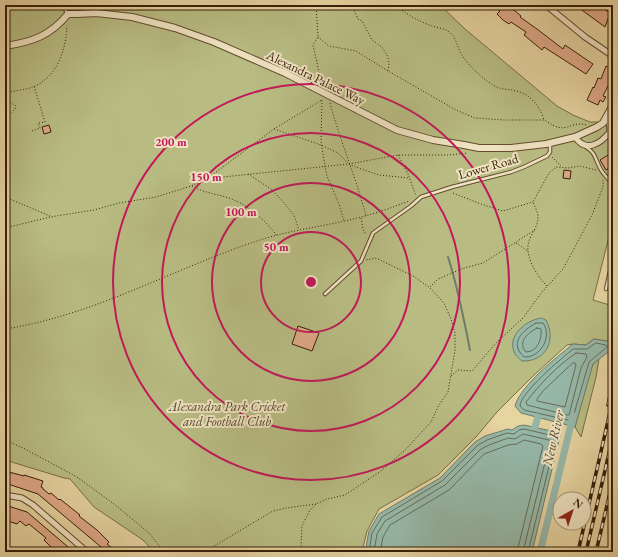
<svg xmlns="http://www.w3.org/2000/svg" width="618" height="557" font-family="'EB Garamond',serif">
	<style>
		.green { fill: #b8bc83; stroke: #786e46 }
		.water { fill: #96b8a8; stroke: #707b68 }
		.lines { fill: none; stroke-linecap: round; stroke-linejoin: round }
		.shore { stroke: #666c58; stroke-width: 1 }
		.stream { stroke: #707b68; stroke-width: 2 }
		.canal { stroke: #96b8a8; stroke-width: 7 }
		.building { fill: #dfa988; stroke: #371f08 }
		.service-casing { stroke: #634c2e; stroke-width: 4.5 }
		.minor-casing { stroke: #634c2e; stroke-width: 7 }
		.tertiary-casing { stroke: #634c2e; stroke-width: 8 }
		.path { stroke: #371f08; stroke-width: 1; stroke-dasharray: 1 2; stroke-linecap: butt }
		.service { stroke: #efe3c2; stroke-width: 2.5 }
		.minor { stroke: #efe3c2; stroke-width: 5 }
		.tertiary { stroke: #efe3c2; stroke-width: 6 }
		.rail-casing { stroke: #371f08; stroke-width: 3.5 }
		.rail { stroke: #efe3c2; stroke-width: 2; stroke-dasharray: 6; stroke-linecap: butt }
		.ring { fill: none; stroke: #c2185b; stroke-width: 2 }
		.labels { text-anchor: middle; stroke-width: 4; stroke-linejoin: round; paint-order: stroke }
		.street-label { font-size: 13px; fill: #371f08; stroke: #efe3c2 }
		.park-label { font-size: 13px; font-style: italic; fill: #574627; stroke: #efe3c2 }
		.water-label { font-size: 14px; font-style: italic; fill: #544d38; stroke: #efe3c2 }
		.centre { fill: #c2185b; stroke: #efe3c2; stroke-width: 2 }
		.ring-label { font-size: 12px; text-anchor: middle; font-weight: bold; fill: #c2185b; stroke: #efe3c2; stroke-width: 4; stroke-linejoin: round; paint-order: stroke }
	</style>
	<rect width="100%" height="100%" fill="#e6d4a1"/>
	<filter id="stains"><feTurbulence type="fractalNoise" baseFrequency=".005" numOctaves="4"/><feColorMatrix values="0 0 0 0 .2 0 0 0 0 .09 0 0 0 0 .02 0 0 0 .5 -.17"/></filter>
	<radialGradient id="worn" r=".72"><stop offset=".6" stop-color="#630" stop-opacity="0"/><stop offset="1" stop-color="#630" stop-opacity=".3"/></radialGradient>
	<!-- green -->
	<path class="green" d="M 5,5 L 440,5 L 465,29 L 557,106 L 573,115 L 590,122 L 613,122 L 613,221 L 593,300 L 613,306 L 613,339 L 606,341 L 594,339 L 586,345 L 573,344 L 567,345 L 532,377 L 497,412 L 476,437 L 438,475 L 379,509 L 367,531 L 362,552 L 154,552 L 143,540 L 94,507 L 70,479 L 64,478 L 5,460 Z
		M 599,359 L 596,377 L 581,437 L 575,427 L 590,371 L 593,364 Z"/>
	<!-- water -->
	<path class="water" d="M 541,318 L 546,320 C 557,341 545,362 522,361 C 520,359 517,357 515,354 C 506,336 525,321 541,318 Z
		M 594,339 L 606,341 L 613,339 L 612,349 L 593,364 L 575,427 L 521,413 L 515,406 C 521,385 556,358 573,344 L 586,345 Z
		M 524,425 L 556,432 L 560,436 L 532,552 L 365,552 L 369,531 L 379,514 L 440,478 L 475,442 L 485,436 L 508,429 L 512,430 L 518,426 Z"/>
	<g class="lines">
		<!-- shore -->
		<path class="shore" d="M 536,323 L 543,323 C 553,337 540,358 524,357 C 509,343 522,331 536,323 Z
			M 537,328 L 541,329 C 542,340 537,352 526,352 C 517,342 528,333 537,328 Z
			M 596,343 L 606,345 L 607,347 L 589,362 L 572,421 L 524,410 L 520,406 C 520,393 562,358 573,349 L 587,349 Z
			M 576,353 L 586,354 L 587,357 L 581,368 L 569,415 L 567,415 L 527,405 L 526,402 C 540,384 557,366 576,353 Z
			M 573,363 L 575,363 L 576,365 L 565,407 L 537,401 L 537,399 L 543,391 Z
			M 369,552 L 372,533 L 382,517 L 442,481 L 478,445 L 487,440 L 507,433 L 514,434 L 519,430 L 524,429 L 554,436 L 556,438 L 528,552
			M 374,552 L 377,534 L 385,521 L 445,485 L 481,449 L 489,445 L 508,438 L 515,439 L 523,434 L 549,440 L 550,442 L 523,552
			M 380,552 L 383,537 L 390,525 L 449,490 L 484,454 L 508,445 L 517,444 L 524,440 L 541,444 L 543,446 L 517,552"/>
		<!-- stream -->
		<path class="stream" d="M 448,257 C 458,288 464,319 470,350"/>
		<!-- canal -->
		<path class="canal" d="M 535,427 L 538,417
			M 540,552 L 573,416"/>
	</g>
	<!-- building -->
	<path class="building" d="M 503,5 L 505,8 L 508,5 L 521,16 L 520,17 L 537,29 L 563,49 L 565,45 L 593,64 L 586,74 L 544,47 L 542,50 L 524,35 L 526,32 L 511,22 L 509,24 L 503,20 L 497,14 L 500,11 L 498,10 Z
		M 575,5 L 598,5 L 610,13 L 605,27 Z
		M 606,66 L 613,69 L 613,73 L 610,82 L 603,96 L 606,97 L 603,102 L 600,100 L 598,105 L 587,100 L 593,87 L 594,88 L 598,78 L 601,79 Z
		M 49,125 L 51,132 L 44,134 L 42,127 Z
		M 613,152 L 613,166 L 606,170 L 600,160 Z
		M 564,170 L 571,171 L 570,179 L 563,178 Z
		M 298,326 L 319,333 L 312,351 L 292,344 Z
		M 5,471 L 24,476 L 24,475 L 43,481 L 41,487 L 43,488 L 43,489 L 49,494 L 51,493 L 59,500 L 60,499 L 80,515 L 79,516 L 97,530 L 109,542 L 107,544 L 117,552 L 107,552 L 38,494 L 5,483 Z
		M 5,505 L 27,512 L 74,552 L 59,552 L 53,547 L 52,548 L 44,540 L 46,538 L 29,524 L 26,526 L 20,521 L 17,524 L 5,520 Z"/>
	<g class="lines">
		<!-- service casing -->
		<g class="service-casing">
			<path id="service" d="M 63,5 L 67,13
				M 586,147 C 596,153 595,159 600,168 C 603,174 608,179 613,183
				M 606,289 L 613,258
				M 325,294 L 361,261 L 373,233 L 411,206 L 421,197 L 452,187 L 511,172 L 524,167 L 547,156 L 550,152 L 550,143"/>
		</g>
		<!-- minor casing -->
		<g class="minor-casing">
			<path id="minor" d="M 546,5 L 585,37 L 613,56
				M 575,137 C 586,153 600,144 610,132 L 609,122 L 607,118
				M 5,495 L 22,498 L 33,505 L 87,552"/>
		</g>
		<!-- tertiary casing -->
		<g class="tertiary-casing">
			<path id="tertiary" d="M 5,46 C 32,42 50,36 68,14 L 77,14 L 96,13 L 132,17 L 175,28 L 214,42 L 285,73 L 397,130 L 433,140 L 464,145 L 479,148 L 511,148 L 546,144 L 575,137 L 597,127 L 603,123 L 613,105"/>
		</g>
		<!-- path -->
		<path class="path" d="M 316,5 L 318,37 L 313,45 L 319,72 L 326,86
			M 352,5 L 358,19 L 362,21 L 372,40 L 382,47 L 388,57 L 389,64 L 388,71
			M 395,5 C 406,14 418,21 432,26 C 437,28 445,28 449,32 C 457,38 457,48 462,55 C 469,66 480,76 490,83 C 501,91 505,88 516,91 C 530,94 540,106 544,120
			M 5,17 L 5,20
			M 318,37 L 329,46 L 356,51 L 388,71 L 456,110 L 475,118 L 504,120 L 545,120 C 567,137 568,120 587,125
			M 5,92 C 15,91 26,90 35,86 C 58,76 66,48 67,26
			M 5,99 L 16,106 L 15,109 L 5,120
			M 322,100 L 321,141 L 325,167 L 327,176 L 339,204 L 344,221
			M 330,103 C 340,141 356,177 366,216
			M 274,129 L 321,145 L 338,153 L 349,164 L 361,169 L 379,175 L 409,178
			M 32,131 L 40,128 L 38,123 L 45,122 L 34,86
			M 398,155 L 408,174 L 416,196
			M 552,157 L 561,166
			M 248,174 L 271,189 L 277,195 L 294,215 L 299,230
			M 204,181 L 274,129 L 322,100
			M 192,186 C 206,194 220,194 234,200 C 249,206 268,223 277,236
			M 453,193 L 481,204 L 503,211 L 533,202
			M 5,197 L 50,216
			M 361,218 L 363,229 L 366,235
			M 5,228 L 50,217 L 94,210 L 119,203 L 156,197 L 188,187 L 203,181 L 223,177 L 349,164 L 398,155 L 448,155 L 468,153
			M 516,243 L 528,251
			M 547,286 C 537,276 524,256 529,241 C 532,233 538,226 538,217 C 538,213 535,207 533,202 L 549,173 L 556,167 L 568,168 L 580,166 L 596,170
			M 430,287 L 438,279 L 464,268 L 483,263 L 535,230
			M 5,329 C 96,315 176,267 263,239 C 295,229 328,226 361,217 C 377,213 393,207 409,201
			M 451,376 L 458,370 L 472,371 L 496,343 L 523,318 L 542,292 L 563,269 L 592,215 L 603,187 L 603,180
			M 5,440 L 25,449 L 77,477 L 114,504 L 150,534 L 164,552
			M 204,552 L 273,511 L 286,508 L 316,504
			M 303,552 L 301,545 L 302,526 L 310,510 L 316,504 L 327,499 L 345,495 L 381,471 L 405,450 L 431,422 L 439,405 L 448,392 L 455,350 L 455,333 L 451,319 L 444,303 L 430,288 L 413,276 L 376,258 L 366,260
			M 611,552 L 613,542"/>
		<!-- service -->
		<use href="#service" class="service"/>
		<!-- minor -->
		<use href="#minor" class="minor"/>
		<!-- tertiary -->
		<use href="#tertiary" class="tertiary"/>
		<!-- rail casing -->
		<g class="rail-casing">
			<path id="rail" d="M 608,405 L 613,381
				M 578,552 L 613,399
				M 586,552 L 613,436
				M 596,552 L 613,480"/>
		</g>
		<!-- rail -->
		<use href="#rail" class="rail"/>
	</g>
	<!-- distance rings -->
	<g class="ring">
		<circle cx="311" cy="282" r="50"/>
		<circle cx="311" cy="282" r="99"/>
		<circle cx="311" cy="282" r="149"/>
		<circle cx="311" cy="282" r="198"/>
	</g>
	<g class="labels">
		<!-- street labels -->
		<g class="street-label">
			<text transform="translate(316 77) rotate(26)" y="5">Alexandra Palace Way</text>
			<text transform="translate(488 166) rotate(-16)" y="5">Lower Road</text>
		</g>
		<!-- park labels -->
		<g class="park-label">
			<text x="227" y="411">Alexandra Park Cricket<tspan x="227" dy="15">and Football Club</tspan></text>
		</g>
		<!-- water labels -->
		<g class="water-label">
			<text transform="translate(553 438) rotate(-77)" y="5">New River</text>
		</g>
	</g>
	<circle cx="311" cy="282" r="6" class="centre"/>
	<g class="ring-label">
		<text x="171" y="146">200 m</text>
		<text x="206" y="181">150 m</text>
		<text x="241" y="216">100 m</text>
		<text x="276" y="251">50 m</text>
	</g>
	<!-- margin -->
	<rect width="618" height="557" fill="none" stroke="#e6d4a1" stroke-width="20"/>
	<rect x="6" y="6" width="606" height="545" fill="none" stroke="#371f08" stroke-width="2"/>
	<rect x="10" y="10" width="598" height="537" fill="none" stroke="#371f08"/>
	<!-- north arrow -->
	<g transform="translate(572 511) rotate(39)"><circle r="19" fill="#efe3c2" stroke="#a59578"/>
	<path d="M0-3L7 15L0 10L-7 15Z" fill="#8f2418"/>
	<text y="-6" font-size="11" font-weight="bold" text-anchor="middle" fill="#371f08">N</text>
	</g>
	<rect width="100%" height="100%" filter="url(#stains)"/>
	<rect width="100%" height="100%" fill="url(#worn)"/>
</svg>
